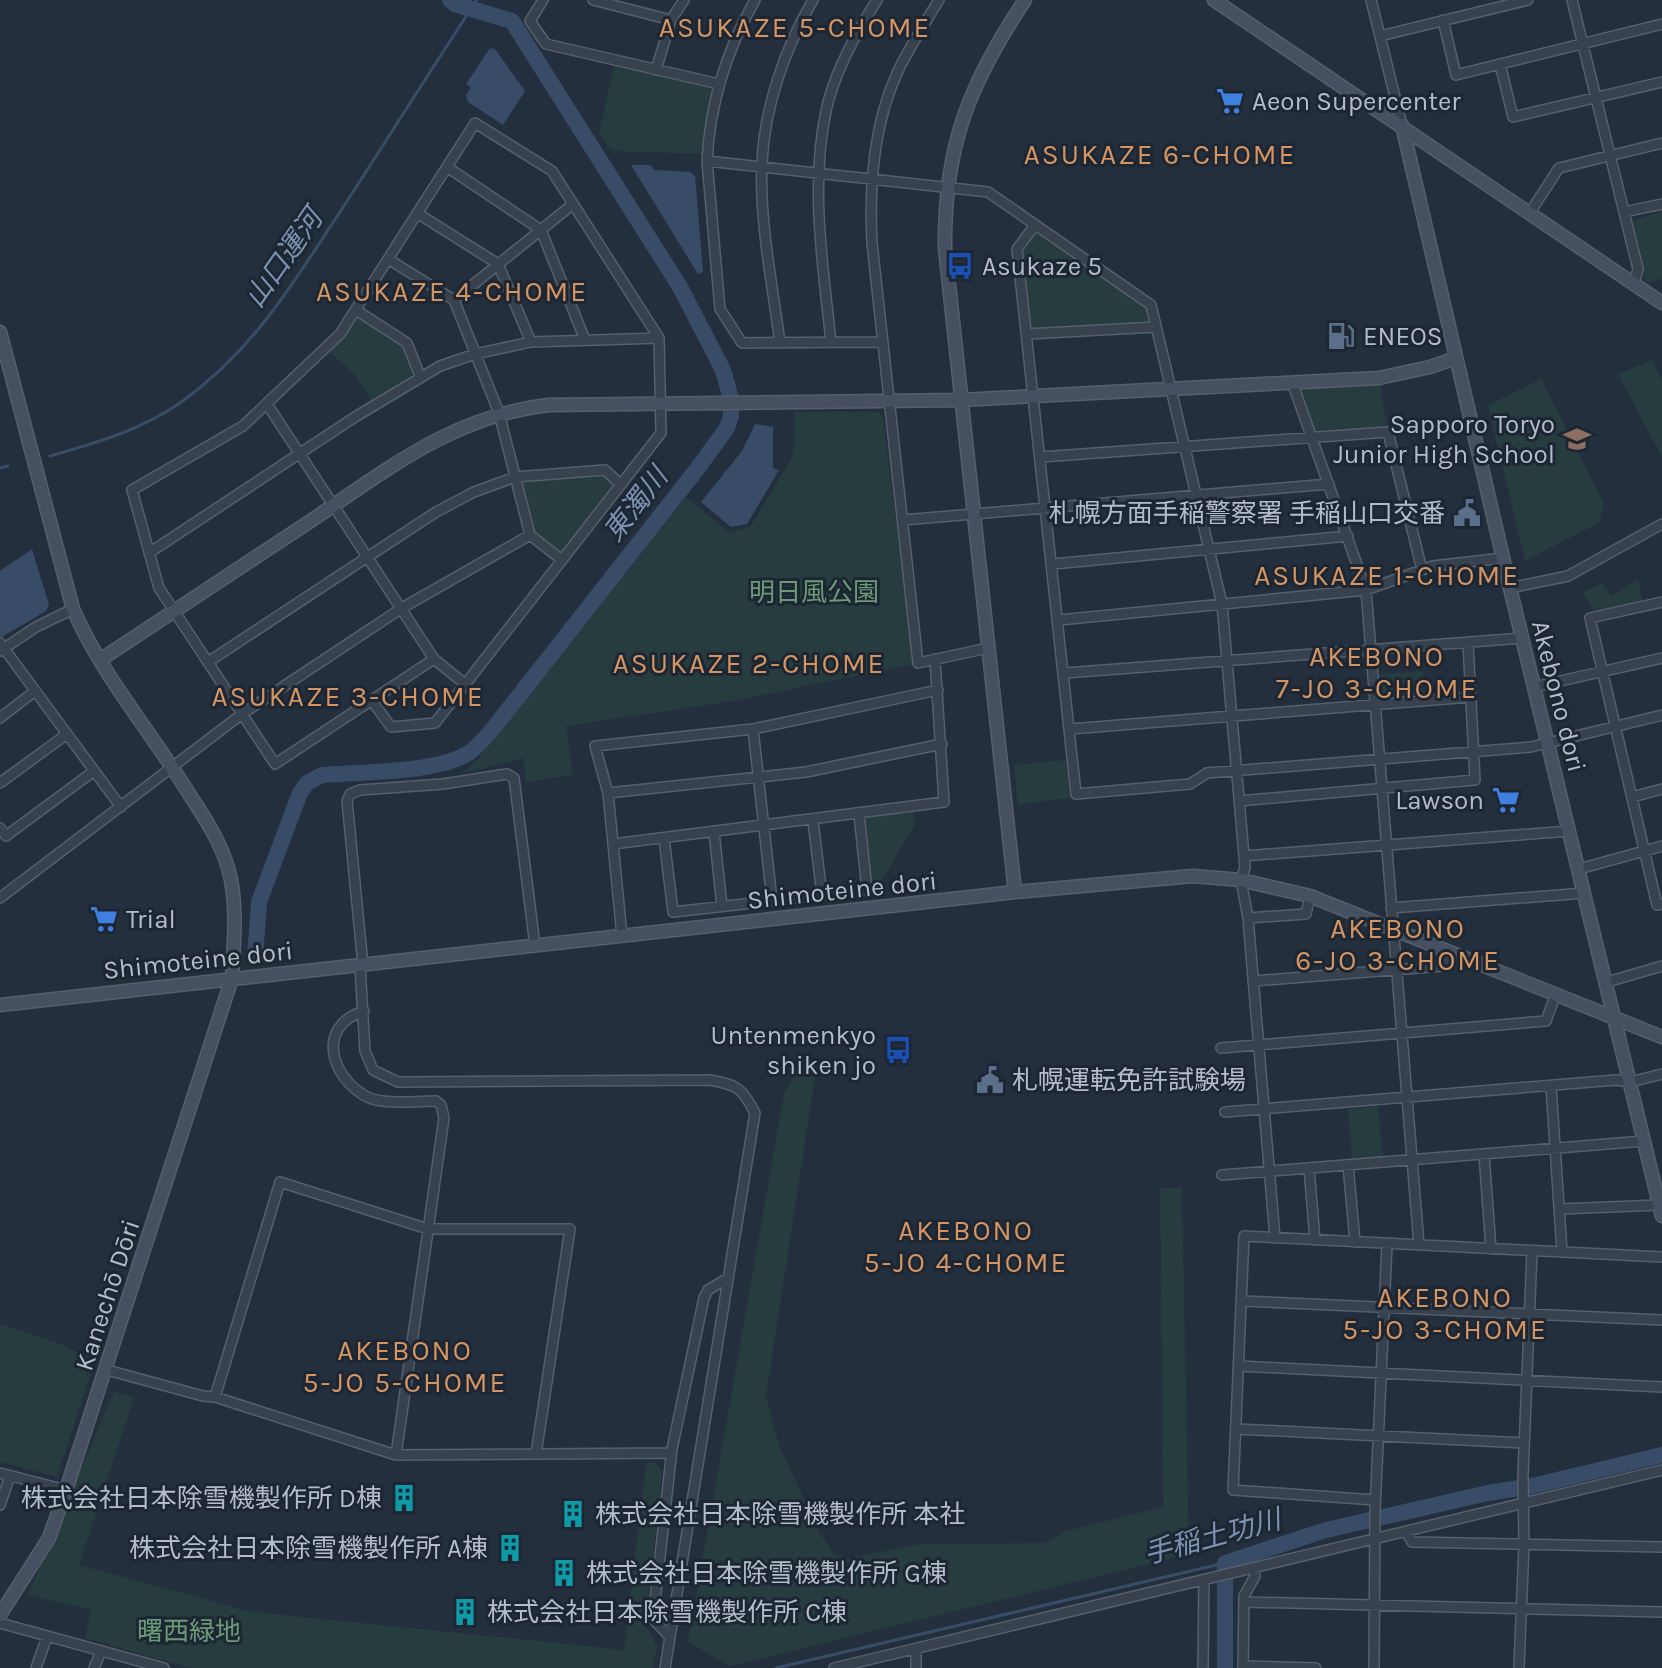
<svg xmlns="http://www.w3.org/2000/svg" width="1662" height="1668" font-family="Karla,'Noto Sans JP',sans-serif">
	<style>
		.green { fill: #263c3f }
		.water { fill: #394c67 }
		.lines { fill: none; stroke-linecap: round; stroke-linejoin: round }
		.stream { stroke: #394c67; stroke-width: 3 }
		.river { stroke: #394c67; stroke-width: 16 }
		.street-casing { stroke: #565f6c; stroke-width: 12 }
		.secondary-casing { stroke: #565f6c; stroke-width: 15 }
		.street { stroke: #38414e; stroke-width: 9 }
		.secondary { stroke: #465061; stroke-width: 12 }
		.labels { text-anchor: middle; stroke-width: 6; stroke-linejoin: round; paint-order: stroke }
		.poi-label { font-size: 26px; fill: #b4bcc9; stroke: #1d2633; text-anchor: start }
		.park-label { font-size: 26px; fill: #6b9a76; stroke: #1d2633 }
		.street-label { font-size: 26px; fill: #b4bcc9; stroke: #1d2633 }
		.neighbourhood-label { font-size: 28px; letter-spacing: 2px; fill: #d59563; stroke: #1d2633 }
		.water-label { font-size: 28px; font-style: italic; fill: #7c92b1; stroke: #1d2633 }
	</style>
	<rect width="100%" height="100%" fill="#242f3e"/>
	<!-- green -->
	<path class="green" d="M 615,60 L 719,84 L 708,154 L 612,151 L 599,135 Z
		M 1662,211 L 1662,279 L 1648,282 L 1645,281 L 1631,221 Z
		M 1035,225 L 1151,305 L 1156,327 L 1027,334 L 1017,249 Z
		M 357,314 L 405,349 L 416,373 L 371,400 L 355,375 L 328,350 Z
		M 1652,360 L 1662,379 L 1662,457 L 1618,374 Z
		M 1379,378 L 1388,432 L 1312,436 L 1292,382 Z
		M 1541,379 L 1604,503 L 1599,523 L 1525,561 L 1488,405 Z
		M 795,412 L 877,412 L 883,416 L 914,664 L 727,702 L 566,726 L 573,775 L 526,782 L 523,758 L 461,774 L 477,760 L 686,497 L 729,532 L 750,527 L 793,456 Z
		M 605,470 L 621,485 L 562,560 L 530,535 L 515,477 Z
		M 1638,579 L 1643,601 L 1594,612 L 1583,592 L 1602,583 L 1611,596 Z
		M 1422,671 L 1424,701 L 1375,705 L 1373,675 Z
		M 1066,760 L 1070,798 L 1018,804 L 1014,765 Z
		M 913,807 L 915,824 L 876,890 L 867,890 L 859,814 Z
		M 817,1064 L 766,1396 L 779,1445 L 820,1534 L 834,1553 L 846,1559 L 920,1544 L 1044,1543 L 1066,1531 L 1163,1507 L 1160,1188 L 1182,1188 L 1189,1554 L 730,1666 L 688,1642 L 784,1094 L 801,1065 Z
		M 1378,1106 L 1383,1157 L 1352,1159 L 1348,1109 Z
		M 0,1324 L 63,1345 L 90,1358 L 89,1362 L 94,1364 L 57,1477 L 0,1462 Z
		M 114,1391 L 134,1398 L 79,1565 L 253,1612 L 624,1650 L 646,1463 L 654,1462 L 660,1467 L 662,1477 L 645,1625 L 657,1646 L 653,1668 L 191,1668 L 85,1638 L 91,1610 L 28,1595 Z"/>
	<!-- water -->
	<path class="water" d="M 490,48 L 495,49 L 525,91 L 503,125 L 468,102 L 466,95 L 471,88 L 466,84 Z
		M 631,165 L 651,165 L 654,170 L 690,172 L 695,176 L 703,272 L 698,274 Z
		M 755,424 L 773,427 L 773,468 L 779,470 L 747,524 L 731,527 L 701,502 L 742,451 Z
		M 32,549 L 49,605 L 46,611 L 0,638 L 0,571 Z"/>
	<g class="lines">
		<!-- stream -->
		<path class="stream" d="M 50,456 C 96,443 145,429 184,400 C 253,350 292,285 338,215 C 385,143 430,71 477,0
			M 0,468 L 8,466
			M 776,1668 L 1225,1563"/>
		<!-- river -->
		<path class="river" d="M 255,958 L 259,902 L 300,793 L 307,783 L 322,775 C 359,772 442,773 470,752 C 480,745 488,734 496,725 L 697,469 L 727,428 L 731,416 L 731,399 L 723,370 L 680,287 L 512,21 L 455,4 L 450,0
			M 1225,1668 L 1225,1563 L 1326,1530 L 1488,1493 L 1532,1486 L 1662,1455"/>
		<!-- street casing -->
		<g class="street-casing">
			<path id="street" d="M 543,0 L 530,21 L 546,44 L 719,84
				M 593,0 L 671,20
				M 755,0 C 726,51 710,103 707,161 L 720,309 L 742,343 L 883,342
				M 939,0 C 925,23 910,46 898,71 C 874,123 869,187 872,243 L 918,663 L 988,648
				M 1371,0 L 1402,125
				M 1572,0 L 1638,269 L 1634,284
				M 1443,20 L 1456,75 L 1662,24
				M 1380,36 L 1528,0
				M 1500,64 L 1513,117 L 1662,82
				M 656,70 L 671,20 L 684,0
				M 707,161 L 988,192 L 1151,305 L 1222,604 L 1245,867 L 1241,880 L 1248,918 L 1275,1238
				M 447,167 L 541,230 L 585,340
				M 1624,212 L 1662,204
				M 417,213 L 498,264 L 531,342
				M 1529,214 L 1559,168 L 1662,143
				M 1035,225 L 1017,249 L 1076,794 L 1190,784 L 1207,773 L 1531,747 L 1662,715
				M 388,259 L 454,300 L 499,413 L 530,535 L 562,560
				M 454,300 L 573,204
				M 356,310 L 407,343 L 420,376
				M 1027,334 L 1156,327
				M 831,342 C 823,265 810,188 826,111 C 834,72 856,33 877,0
				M 780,343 C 773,288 759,219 762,164 C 764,108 785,48 813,0
				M 1292,382 L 1366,590 L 1419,1245
				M 267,404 L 434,659 L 465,684
				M 1041,457 L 1388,432 L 1422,570
				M 903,520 L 1329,484
				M 149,553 L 355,417 L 440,366 L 475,354 L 531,342 L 659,338
				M 1053,564 L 1348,536
				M 1510,588 L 1568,576 L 1662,524
				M 1662,602 L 1590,618 L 1657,905 L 1662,904
				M 1059,620 L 1366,590 L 1433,566 L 1503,558
				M 0,643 L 67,734 L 0,783
				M 0,651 L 36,627 L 73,609
				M 208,662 L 436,512 L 474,492 L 515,477 L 605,470 L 621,485
				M 1065,673 L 1523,638
				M 1534,687 L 1662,658
				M 372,701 L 391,727 L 435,723 L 661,433 L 659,338 L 552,171 L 475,123 L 340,334 L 243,426 L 132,490 L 159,588 L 275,764 L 434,659
				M 0,718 L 35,691
				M 753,729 L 772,900
				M 1070,729 L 1471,697
				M 67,734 L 121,807
				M 608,793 L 595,746 L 753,729 L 938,690
				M 1632,797 L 1662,789
				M 1239,801 L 1475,780 L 1468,642
				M 813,821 L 822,895
				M 0,828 L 6,836 L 94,771
				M 714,832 L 722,906
				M 664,838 L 673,912 L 867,890 L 859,814
				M 613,844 L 944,802 L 935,659
				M 1244,856 L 1570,831
				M 1579,869 L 1662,846
				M 0,898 L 242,714 L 402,608 L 530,535
				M 1391,908 L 1585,893
				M 1248,918 L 1306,914 L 1310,896
				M 622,936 L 608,793 L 806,772 L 942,744
				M 363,965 L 347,801 L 350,794 L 360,790 L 443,784 L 507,774 L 514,778 L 535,946
				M 360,966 L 365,1051 L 373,1070 L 398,1082 L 710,1080 C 738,1085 742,1088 755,1113 L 665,1668
				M 1253,981 L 1443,966 L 1446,950
				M 1607,982 L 1662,966
				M 364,1011 C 316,1026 330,1077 367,1097 C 382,1105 418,1101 436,1101 L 441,1105 L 444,1118 L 396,1455
				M 1221,1048 L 1546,1021 L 1555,996
				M 1551,1086 L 1562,1252
				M 1225,1112 L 1616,1080 L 1630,1082 L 1662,1074
				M 1484,1154 L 1491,1249
				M 1348,1165 L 1355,1242
				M 1309,1168 L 1315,1240
				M 1222,1175 L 1644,1141
				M 1560,1209 L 1659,1205
				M 1242,1301 L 1662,1320
				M 1239,1366 L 1662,1387
				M 107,1370 L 203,1396 L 215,1397 L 396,1455 L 671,1453
				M 215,1397 L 280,1182 L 428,1229 L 570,1229 L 536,1454
				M 1237,1429 L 1524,1443
				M 0,1473 L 66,1490
				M 1375,1500 L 1233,1490 L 1244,1236 L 1662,1257
				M 0,1505 L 10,1476
				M 1406,1531 L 1412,1542 L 1662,1547
				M 1244,1602 L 1662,1612
				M 0,1623 L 164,1668
				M 670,1637 L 653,1619 L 672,1449 L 704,1298 L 708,1290 L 728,1278
				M 1243,1666 L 1316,1668
				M 36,1668 L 47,1637
				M 94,1668 L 101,1651
				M 834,1668 L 1662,1470
				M 916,1668 L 916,1648
				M 1203,1668 L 1204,1580
				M 1243,1668 L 1244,1596 L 1255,1576 L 1254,1568
				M 1374,1668 L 1375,1511 L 1387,1244
				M 1519,1668 L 1524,1544 L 1523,1475 L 1532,1251"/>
		</g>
		<!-- secondary casing -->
		<g class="secondary-casing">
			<path id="secondary" d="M 1214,0 L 1662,303
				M 1402,125 L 1510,588 L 1662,1216
				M 0,332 L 73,609 C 102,676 153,734 191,797 C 205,818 221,843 228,868 C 238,900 234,944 232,978 L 66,1490 L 49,1538 L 0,1615
				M 100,660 C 167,616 233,572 300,528 C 379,476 451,415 549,405 L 961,400 L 1379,378 L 1430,367 L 1456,358
				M 1015,892 L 945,248 C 944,146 969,84 1025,0
				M 0,1005 L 1015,892 L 1193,876 L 1241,880 L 1310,896 L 1662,1037"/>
		</g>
		<!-- street -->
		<use href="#street" class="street"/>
		<!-- secondary -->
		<use href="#secondary" class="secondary"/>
	</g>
	<!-- icons -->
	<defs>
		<g id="supermarket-bare" transform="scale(2.16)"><path d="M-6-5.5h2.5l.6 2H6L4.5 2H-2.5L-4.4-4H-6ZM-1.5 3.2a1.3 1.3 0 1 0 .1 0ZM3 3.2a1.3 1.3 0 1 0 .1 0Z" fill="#3f7fe0" stroke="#1d2633" stroke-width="2.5" paint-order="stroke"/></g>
		<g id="bus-bare" transform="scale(2.16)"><path d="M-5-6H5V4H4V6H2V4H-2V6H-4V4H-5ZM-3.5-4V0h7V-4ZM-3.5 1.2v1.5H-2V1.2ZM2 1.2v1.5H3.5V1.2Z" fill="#1a4fb4" stroke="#1d2633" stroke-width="2.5" paint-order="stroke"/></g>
		<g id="fuel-bare" transform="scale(2.16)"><path d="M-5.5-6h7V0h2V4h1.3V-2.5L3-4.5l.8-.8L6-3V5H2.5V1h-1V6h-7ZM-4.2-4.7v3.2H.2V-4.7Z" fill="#5c6f8a" stroke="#1d2633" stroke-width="2.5" paint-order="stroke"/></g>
		<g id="school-bare" transform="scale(2.16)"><path d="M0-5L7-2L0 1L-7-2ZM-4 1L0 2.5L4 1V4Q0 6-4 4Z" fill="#8d6e63" stroke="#1d2633" stroke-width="2.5" paint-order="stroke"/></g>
		<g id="civic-bare" transform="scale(2.16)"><path d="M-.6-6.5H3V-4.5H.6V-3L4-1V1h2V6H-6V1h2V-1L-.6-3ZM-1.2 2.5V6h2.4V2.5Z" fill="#5c6f8a" stroke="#1d2633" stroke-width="2.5" paint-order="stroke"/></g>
		<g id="building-bare" transform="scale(2.16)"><path d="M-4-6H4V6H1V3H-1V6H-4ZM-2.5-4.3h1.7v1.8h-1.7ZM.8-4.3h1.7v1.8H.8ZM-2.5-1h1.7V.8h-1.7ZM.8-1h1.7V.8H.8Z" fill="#0f9aa8" stroke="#1d2633" stroke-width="2.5" paint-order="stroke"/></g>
	</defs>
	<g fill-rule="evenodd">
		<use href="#supermarket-bare" x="1230" y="101"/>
		<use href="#bus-bare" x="960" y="266"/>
		<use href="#fuel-bare" x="1341" y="336"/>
		<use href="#school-bare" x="1577" y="439"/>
		<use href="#civic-bare" x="1467" y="513"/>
		<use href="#supermarket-bare" x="1506" y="800"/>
		<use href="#supermarket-bare" x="104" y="919"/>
		<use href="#bus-bare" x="898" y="1050"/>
		<use href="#civic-bare" x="990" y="1080"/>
		<use href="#building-bare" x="404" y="1498"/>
		<use href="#building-bare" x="573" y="1514"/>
		<use href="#building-bare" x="510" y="1548"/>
		<use href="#building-bare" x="564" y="1573"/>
		<use href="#building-bare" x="465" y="1612"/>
	</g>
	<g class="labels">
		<!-- poi labels -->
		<g class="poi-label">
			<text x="1252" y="110">Aeon Supercenter</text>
			<text x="982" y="275">Asukaze 5</text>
			<text x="1363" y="345">ENEOS</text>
			<text x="1555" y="433" text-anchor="end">Sapporo Toryo<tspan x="1555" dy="30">Junior High School</tspan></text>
			<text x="1445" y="522" text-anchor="end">札幌方面手稲警察署 手稲山口交番</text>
			<text x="1484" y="809" text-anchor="end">Lawson</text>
			<text x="126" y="928">Trial</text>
			<text x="876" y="1044" text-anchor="end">Untenmenkyo<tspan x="876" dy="30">shiken jo</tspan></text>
			<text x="1012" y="1089">札幌運転免許試験場</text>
			<text x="382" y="1507" text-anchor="end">株式会社日本除雪機製作所 D棟</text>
			<text x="595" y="1523">株式会社日本除雪機製作所 本社</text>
			<text x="488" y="1557" text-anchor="end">株式会社日本除雪機製作所 A棟</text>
			<text x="586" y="1582">株式会社日本除雪機製作所 G棟</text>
			<text x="487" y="1621">株式会社日本除雪機製作所 C棟</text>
		</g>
		<!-- park labels -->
		<g class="park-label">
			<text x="814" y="601">明日風公園</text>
			<text x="189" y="1640">曙西緑地</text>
		</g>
		<!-- street labels -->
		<g class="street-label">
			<text transform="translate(1559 696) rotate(76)" y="9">Akebono dori</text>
			<text transform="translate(842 890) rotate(-6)" y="9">Shimoteine dori</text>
			<text transform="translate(198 960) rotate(-6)" y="9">Shimoteine dori</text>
			<text transform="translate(107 1295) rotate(-72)" y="9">Kanechō Dōri</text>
		</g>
		<!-- neighbourhood labels -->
		<g class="neighbourhood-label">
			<text x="795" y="37">ASUKAZE 5-CHOME</text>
			<text x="1160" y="164">ASUKAZE 6-CHOME</text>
			<text x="452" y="301">ASUKAZE 4-CHOME</text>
			<text x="1387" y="585">ASUKAZE 1-CHOME</text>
			<text x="1377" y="666">AKEBONO<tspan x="1377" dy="32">7-JO 3-CHOME</tspan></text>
			<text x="749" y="673">ASUKAZE 2-CHOME</text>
			<text x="348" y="706">ASUKAZE 3-CHOME</text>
			<text x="1398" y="938">AKEBONO<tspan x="1398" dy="32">6-JO 3-CHOME</tspan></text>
			<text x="966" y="1240">AKEBONO<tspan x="966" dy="32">5-JO 4-CHOME</tspan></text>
			<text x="1445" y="1307">AKEBONO<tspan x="1445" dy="32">5-JO 3-CHOME</tspan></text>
			<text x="405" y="1360">AKEBONO<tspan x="405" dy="32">5-JO 5-CHOME</tspan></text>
		</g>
		<!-- water labels -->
		<g class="water-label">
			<text transform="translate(283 258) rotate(-55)" y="10">山口運河</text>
			<text transform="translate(635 504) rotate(-52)" y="10">東濁川</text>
			<text transform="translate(1212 1536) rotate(-15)" y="10">手稲土功川</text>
		</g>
	</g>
</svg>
